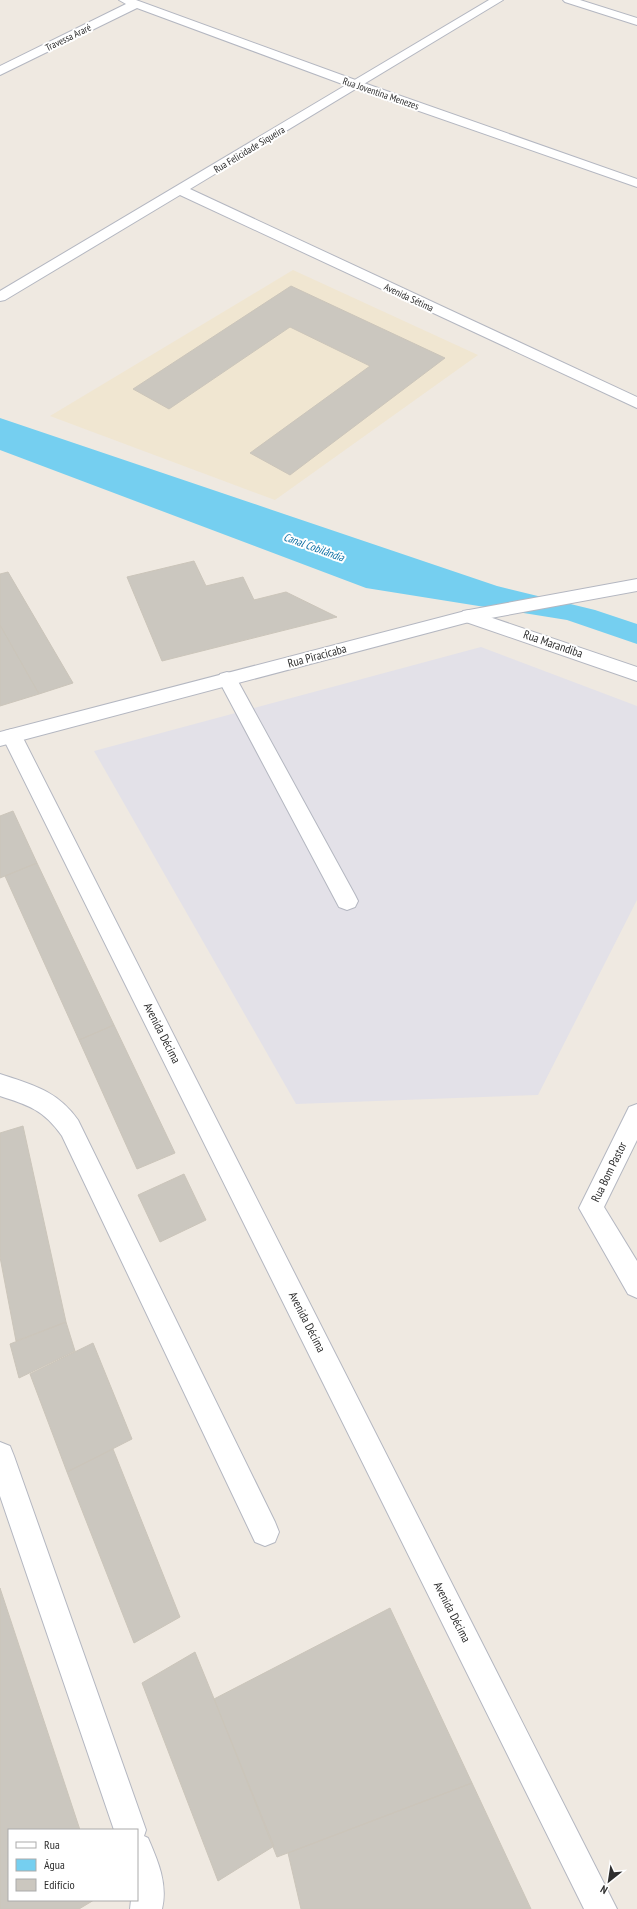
<svg xmlns="http://www.w3.org/2000/svg" width="637" height="1909" font-family="'PT Sans Narrow',sans-serif">
	<style>
		.industrial { fill: #e3e1e8 }
		.education { fill: #f0e6d1 }
		.water { fill: #75cff0 }
		.building { fill: #cbc7bf; stroke: #cbc5ba }
		.lines { fill: none; stroke-linecap: round; stroke-linejoin: round }
		.service-casing { stroke: #b4b7c1; stroke-width: 2 }
		.minor-casing { stroke: #b4b7c1; stroke-width: 2 }
		.tertiary-casing { stroke: #b4b7c1; stroke-width: 2 }
		.service { fill: #fff; fill-rule: evenodd }
		.minor { fill: #fff; fill-rule: evenodd }
		.tertiary { fill: #fff; fill-rule: evenodd }
		.labels { text-anchor: middle; stroke-width: 4; stroke-linejoin: round; paint-order: stroke }
		.far-street-label { font-size: 10px; fill: #2e2e2e; stroke: #fff }
		.far-water-label { font-size: 11px; font-style: italic; fill: #0d6fa3; stroke: #fff }
		.street-label { font-size: 12px; fill: #2e2e2e; stroke: #fff }
	</style>
	<rect width="100%" height="100%" fill="#efe9e1"/>
	<!-- industrial -->
	<path class="industrial" d="M 481,647 L 637,706 L 637,900 L 538,1095 L 296,1104 L 94,751 Z"/>
	<!-- education -->
	<path class="education" d="M 293,270 L 478,355 L 275,500 L 50,416 Z"/>
	<!-- water -->
	<path class="water" d="M 0,418 L 497,586 L 595,610 L 637,624 L 637,644 L 567,620 L 366,588 L 0,450 Z"/>
	<!-- building -->
	<path class="building" d="M 291,286 L 445,358 L 290,475 L 250,453 L 370,366 L 290,327 L 169,409 L 133,389 Z
		M 194,561 L 206,586 L 243,577 L 254,600 L 286,592 L 337,617 L 162,661 L 127,577 Z
		M 8,572 L 73,683 L 39,694 L 0,625 L 0,574 Z
		M 0,625 L 39,694 L 0,706 Z
		M 13,811 L 37,863 L 0,878 L 0,816 Z
		M 37,863 L 114,1025 L 79,1040 L 5,876 Z
		M 114,1025 L 175,1153 L 137,1169 L 79,1040 Z
		M 23,1126 L 66,1322 L 16,1341 L 0,1257 L 0,1133 Z
		M 184,1174 L 206,1220 L 160,1242 L 138,1195 Z
		M 66,1322 L 75,1351 L 19,1378 L 10,1344 Z
		M 93,1343 L 132,1439 L 67,1472 L 30,1374 Z
		M 113,1449 L 180,1617 L 134,1643 L 67,1472 Z
		M 0,1588 L 80,1830 L 9,1830 L 9,1900 L 94,1900 L 79,1909 L 0,1909 Z
		M 390,1608 L 472,1783 L 277,1857 L 214,1699 Z
		M 195,1652 L 274,1846 L 218,1881 L 142,1683 Z
		M 472,1783 L 531,1909 L 301,1909 L 288,1853 Z"/>
	<g class="lines">
		<!-- service casing -->
		<g class="service-casing">
			<path id="service" d="M 469,610 L 637,667 L 637,681 L 463,621 L 460,616 L 463,611 Z
				M 227,672 L 234,674 L 355,895 L 358,901 L 355,907 L 347,910 L 339,907 L 218,679 L 220,674 Z
				M 0,1074 C 33,1085 58,1091 78,1120 L 275,1522 L 279,1532 L 275,1542 L 265,1546 L 255,1542 L 62,1136 C 44,1110 28,1105 0,1096 Z
				M 0,1442 L 10,1446 L 14,1456 L 146,1830 L 144,1836 L 148,1838 C 158,1861 168,1884 162,1909 L 130,1909 L 131,1900 L 137,1900 L 137,1830 L 114,1830 L 0,1496 Z"/>
		</g>
		<!-- minor casing -->
		<g class="minor-casing">
			<path id="minor" d="M 119,0 L 136,0 L 361,82 L 637,179 L 637,187 L 353,88 L 137,8 L 0,75 L 0,66 L 126,4 Z
				M 563,0 L 580,0 L 637,18 L 637,25 L 565,2 Z
				M 12,729 L 19,731 L 22,736 L 617,1909 L 584,1909 L 2,736 L 5,731 Z
				M 637,1104 L 637,1140 L 604,1207 L 637,1261 L 637,1298 L 628,1294 L 579,1208 L 629,1107 Z"/>
		</g>
		<!-- tertiary casing -->
		<g class="tertiary-casing">
			<path id="tertiary" d="M 489,0 L 503,0 L 190,189 L 637,397 L 637,408 L 180,195 L 5,300 L 0,301 L 0,291 Z
				M 637,579 L 637,591 L 469,622 L 0,746 L 0,732 L 469,610 Z"/>
		</g>
		<!-- service -->
		<use href="#service" class="service"/>
		<!-- minor -->
		<use href="#minor" class="minor"/>
		<!-- tertiary -->
		<use href="#tertiary" class="tertiary"/>
	</g>
	<g class="labels">
		<!-- far-street labels -->
		<g class="far-street-label">
			<text transform="translate(68 37) rotate(-26)" y="4">Travessa Araré</text>
			<text transform="translate(381 93) rotate(19)" y="4">Rua Joventina Menezes</text>
			<text transform="translate(249 149) rotate(-31)" y="4">Rua Felicidade Siqueira</text>
			<text transform="translate(409 297) rotate(25)" y="4">Avenida Sétima</text>
		</g>
		<!-- far-water labels -->
		<g class="far-water-label">
			<text transform="translate(314 547) rotate(20)" y="4">Canal Cobilândia</text>
		</g>
		<!-- street labels -->
		<g class="street-label">
			<text transform="translate(553 644) rotate(19)" y="4">Rua Marandiba</text>
			<text transform="translate(317 656) rotate(-15)" y="4">Rua Piracicaba</text>
			<text transform="translate(162 1033) rotate(63)" y="4">Avenida Décima</text>
			<text transform="translate(609 1172) rotate(-64)" y="4">Rua Bom Pastor</text>
			<text transform="translate(307 1322) rotate(63)" y="4">Avenida Décima</text>
			<text transform="translate(452 1612) rotate(63)" y="4">Avenida Décima</text>
		</g>
	</g>
	<!-- legend -->
	<rect x="8" y="1829" width="130" height="72" fill="#ffffff" stroke="#ababab"/>
	<rect x="16" y="1842" width="20" height="6" fill="#ffffff" stroke="#ababab"/>
	<text x="44" y="1849" font-size="12" fill="#2e2e2e">Rua</text>
	<rect x="16" y="1859" width="20" height="12" fill="#75cff0" stroke="#ababab"/>
	<text x="44" y="1869" font-size="12" fill="#2e2e2e">Água</text>
	<rect x="16" y="1879" width="20" height="12" fill="#cbc7bf" stroke="#ababab"/>
	<text x="44" y="1889" font-size="12" fill="#2e2e2e">Edifício</text>
	<!-- north arrow -->
	<g transform="translate(609 1881) rotate(210)" stroke="#ffffff" stroke-width="3" paint-order="stroke">
	<path d="M0-3L7 15L0 10L-7 15Z" fill="#2e2e2e"/>
	<text y="-6" font-size="11" font-weight="bold" text-anchor="middle" fill="#2e2e2e">N</text>
	</g>
</svg>
